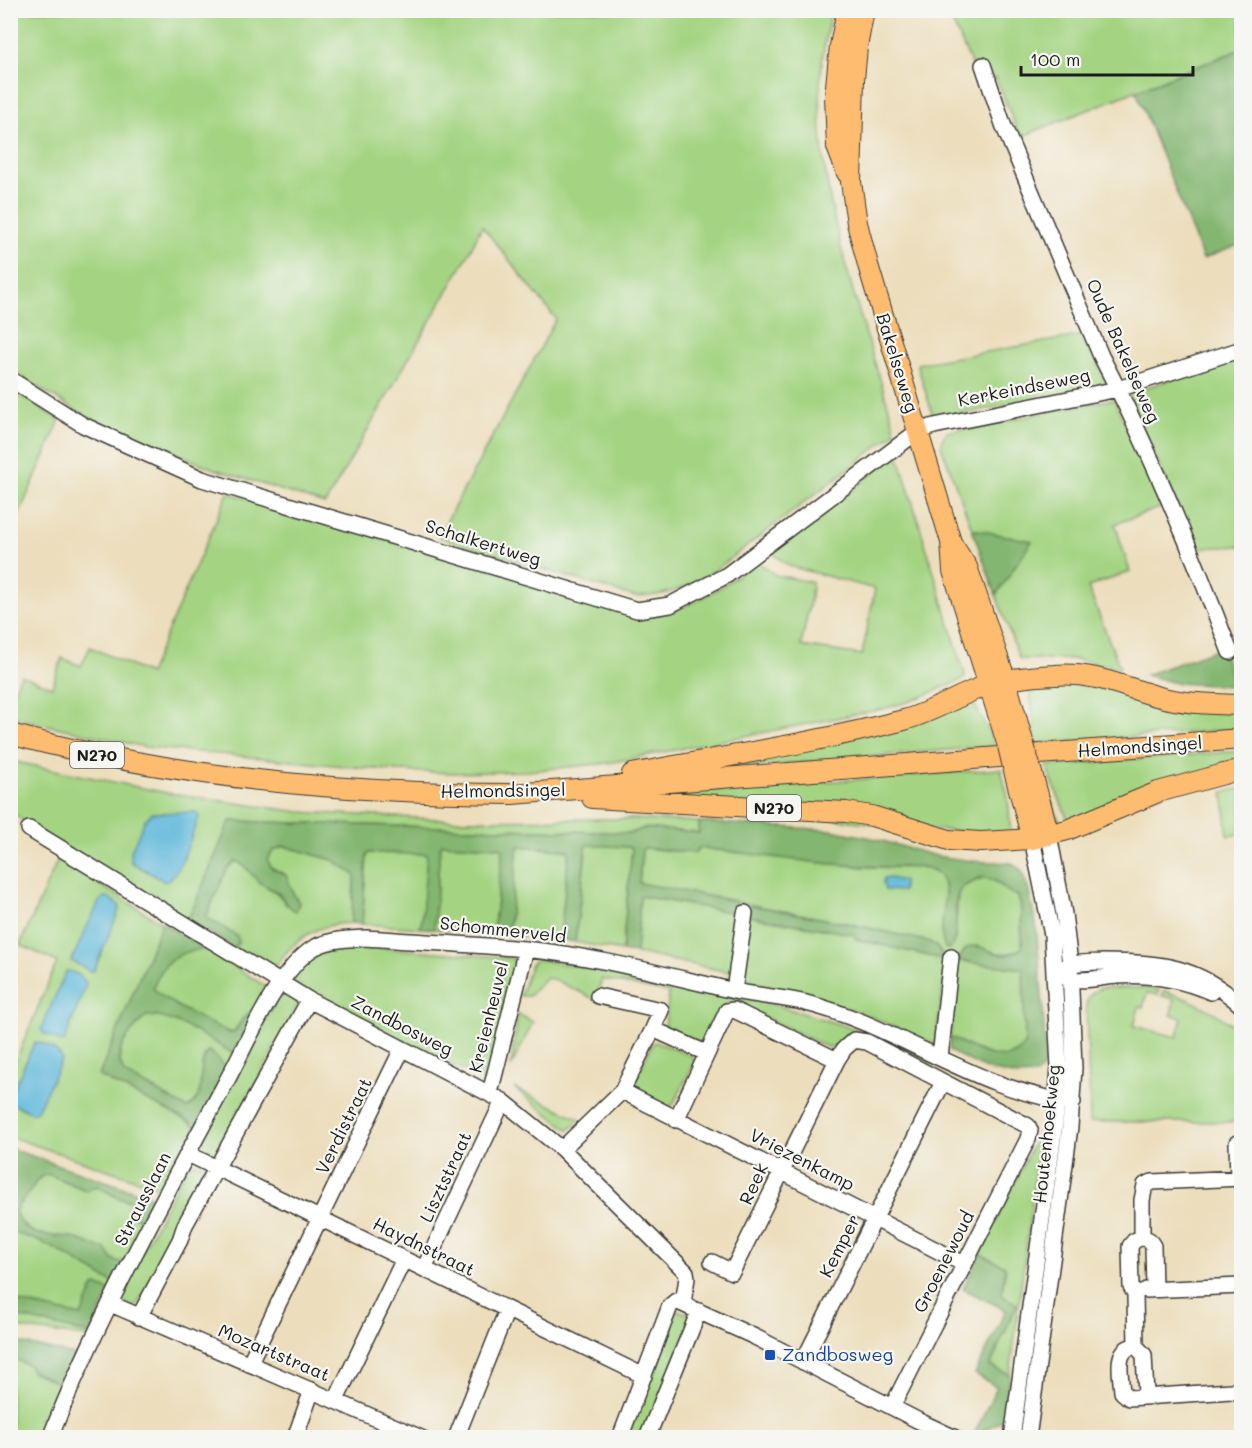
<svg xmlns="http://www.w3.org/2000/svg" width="1252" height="1448" font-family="Mali,sans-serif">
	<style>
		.green { fill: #a4d482; stroke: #60784f; stroke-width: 1.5 }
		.forest { fill: #83b670; stroke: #506946; stroke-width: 1.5 }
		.water { fill: #5db7da; stroke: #3c6a7b; stroke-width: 1.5 }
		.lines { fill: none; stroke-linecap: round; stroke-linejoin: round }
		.minor-casing { stroke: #3b3934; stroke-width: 18 }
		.major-casing { stroke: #3b3934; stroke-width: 22 }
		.minor { stroke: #fff; stroke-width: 15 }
		.major { stroke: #febc70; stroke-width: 20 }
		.major-bridge-casing { stroke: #3b3934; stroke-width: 22; stroke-linecap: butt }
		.major-bridge { stroke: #febc70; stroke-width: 20 }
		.transit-dot { fill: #1a4fb4; stroke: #f6f6f2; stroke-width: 2 }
		.labels { text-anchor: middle; stroke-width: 4.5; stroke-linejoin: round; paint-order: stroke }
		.shield { fill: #f6f6f2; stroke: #5d5d5c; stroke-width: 1.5 }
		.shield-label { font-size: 16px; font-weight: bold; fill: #1c1c1c }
		.street-label { font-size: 18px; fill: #1c1c1c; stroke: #f6f6f2 }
		.transit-label { font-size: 18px; fill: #164399; stroke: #f6f6f2; text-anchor: start }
	</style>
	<rect width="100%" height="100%" fill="#f6f6f2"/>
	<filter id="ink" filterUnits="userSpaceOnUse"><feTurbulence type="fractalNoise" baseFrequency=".0167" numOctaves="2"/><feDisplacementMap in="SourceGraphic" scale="12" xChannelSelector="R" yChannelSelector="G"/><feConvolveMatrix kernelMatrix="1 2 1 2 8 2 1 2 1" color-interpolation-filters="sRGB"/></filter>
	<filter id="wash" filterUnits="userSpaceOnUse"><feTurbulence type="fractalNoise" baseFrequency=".008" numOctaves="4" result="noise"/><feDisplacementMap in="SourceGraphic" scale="24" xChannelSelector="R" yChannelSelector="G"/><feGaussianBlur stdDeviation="1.35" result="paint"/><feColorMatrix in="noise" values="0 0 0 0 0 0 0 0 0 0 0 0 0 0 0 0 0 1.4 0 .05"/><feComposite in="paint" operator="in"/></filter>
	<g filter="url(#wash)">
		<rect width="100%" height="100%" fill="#ecdebc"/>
		<!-- green -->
		<path class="green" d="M 10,11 L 831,11 C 826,37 820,64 820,92 C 817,200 862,318 893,421 L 895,433 L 721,566 C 691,586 672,596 635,597 L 438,537 L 556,319 L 482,226 L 467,257 L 325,504 L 214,469 L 85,416 L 11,371 Z
			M 947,11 L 1241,11 L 1241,49 L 1020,137 L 996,78 L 981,84 Z
			M 1084,335 L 1107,383 L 1105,386 L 936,419 L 933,416 L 917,364 Z
			M 1241,356 L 1241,546 L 1196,548 L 1129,397 L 1133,392 Z
			M 11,389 L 60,420 L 11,533 Z
			M 1114,399 L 1162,507 L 1115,524 L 1130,572 L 1088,587 L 1120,668 L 1074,659 L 1021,659 L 1019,658 L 996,595 L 1031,541 L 972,529 L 942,448 C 940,441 943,437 947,432 Z
			M 898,454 L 965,675 L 964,679 L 911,701 L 883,709 L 608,763 L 528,771 L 455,773 L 397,771 L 145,747 L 11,717 L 11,698 L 21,675 L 52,687 L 62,658 L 81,666 L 90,647 L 149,674 L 228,493 L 649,615 C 689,612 726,584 757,561 L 775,575 L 812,582 L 811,597 L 801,646 L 862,655 L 875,589 L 789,566 L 771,552 Z
			M 1049,680 L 1241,710 L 1241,729 L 1036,744 L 1029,682 Z
			M 972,700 L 990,734 L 994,746 L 690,772 Z
			M 1241,751 L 1241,763 L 1069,823 L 1046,766 Z
			M 11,761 L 167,793 L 300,812 L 457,820 L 632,819 L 699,822 L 699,833 L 644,828 L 632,833 L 231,821 L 188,920 L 25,823 L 11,810 Z
			M 1001,769 L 1008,798 L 1011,835 L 928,829 L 621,797 Z
			M 1040,773 L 1061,824 L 1055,824 Z
			M 1241,788 L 1241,834 L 1228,836 L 1223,792 Z
			M 442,844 L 500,847 L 503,849 L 493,933 L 434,929 L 440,846 Z
			M 587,844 L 629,847 L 632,849 L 622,951 L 575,942 Z
			M 284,846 L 333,860 L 355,875 L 351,923 C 316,923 292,940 274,969 L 234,948 L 205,918 L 227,869 L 236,861 C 247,866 250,872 258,880 C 269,892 276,887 286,905 L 299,903 L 294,895 L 286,875 L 272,868 L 266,859 L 274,850 Z
			M 518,846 L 569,851 L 560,939 L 508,935 Z
			M 644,848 L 694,853 L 700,848 L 863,867 L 930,868 L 940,876 L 943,882 L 955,940 L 958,894 L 962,887 L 985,877 C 1000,881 1006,893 1018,896 L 1021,908 L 1022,948 C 998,962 992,945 966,949 L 959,960 L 1024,969 L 1025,1043 C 1022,1048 1018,1054 1012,1056 C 996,1062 965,1044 950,1037 L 958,961 L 947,960 L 935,1045 C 871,1014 811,993 742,980 L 748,916 L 852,934 L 855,936 L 856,939 L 946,959 L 930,942 L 856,925 L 639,883 L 642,850 Z
			M 369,853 L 428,854 L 421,928 L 362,924 L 367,855 Z
			M 58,859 L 162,923 L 99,1076 L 190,1122 L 197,1128 L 164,1189 L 11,1137 L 11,1072 L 57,962 L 20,945 Z
			M 640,896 L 735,913 L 734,973 L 636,953 Z
			M 361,946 L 510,958 L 517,961 L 489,1079 L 484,1080 L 420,1050 L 294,985 L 293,973 C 320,951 326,948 361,946 Z
			M 206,949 L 270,989 L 259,1011 L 244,1017 L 233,1033 C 218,1029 159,999 153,987 C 164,960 177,951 206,949 Z
			M 536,959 L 665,982 L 772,1004 L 868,1033 L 927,1058 L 930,1060 L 930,1065 L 928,1067 L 862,1033 C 849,1033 845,1036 837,1047 L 827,1047 L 732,1002 L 727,1003 L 703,1044 L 670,1030 L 665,1026 L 669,993 L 602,979 L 596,1000 L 553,979 L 545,978 L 529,996 L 520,996 L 530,966 Z
			M 1101,988 L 1144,988 L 1159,990 L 1158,995 L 1147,993 L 1143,1008 L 1139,1007 L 1134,1026 L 1177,1037 L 1182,1018 L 1171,1015 L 1174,999 L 1162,996 L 1164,991 C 1193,1000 1219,1012 1241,1033 L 1241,1122 L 1089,1122 L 1090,1110 L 1086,1005 C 1088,996 1092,992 1101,988 Z
			M 289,994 L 299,1002 L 217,1157 L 210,1159 L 201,1155 L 198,1146 L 277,998 Z
			M 518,1014 L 533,1022 L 511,1067 Z
			M 146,1016 C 178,1015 209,1040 236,1055 L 229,1069 L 223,1067 L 216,1057 L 203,1060 C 200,1077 205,1097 188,1108 C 174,1105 163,1093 151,1087 C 142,1083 133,1082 126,1075 C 105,1056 133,1029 146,1016 Z
			M 656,1042 L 690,1055 L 695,1061 L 673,1105 L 668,1107 L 634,1090 L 631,1087 L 653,1043 Z
			M 514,1088 L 580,1119 L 569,1130 Z
			M 1041,1128 L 1010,1375 L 990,1366 L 1017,1304 L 1001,1296 L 1006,1269 L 980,1254 Z
			M 197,1162 L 206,1167 L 208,1173 L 137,1305 L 132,1307 L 122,1303 L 119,1295 L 187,1166 Z
			M 48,1174 L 88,1191 L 90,1188 L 98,1186 L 118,1198 L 133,1202 L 130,1214 L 147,1222 L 126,1262 C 115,1262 112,1261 107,1251 C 102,1248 99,1248 94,1247 C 88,1246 83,1241 76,1239 C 52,1233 28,1242 15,1212 C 19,1201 25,1200 30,1191 C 36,1183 38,1175 48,1174 Z
			M 13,1233 C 44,1238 87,1268 115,1284 L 111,1291 L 94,1286 L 81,1316 L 19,1302 L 11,1298 L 11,1260 L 13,1253 L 11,1251 L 11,1235 Z
			M 677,1310 L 693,1316 L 645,1437 L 626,1438 Z
			M 11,1315 L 90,1334 L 87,1337 L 11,1327 Z
			M 10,1357 L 31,1366 L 31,1371 L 61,1384 L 39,1437 L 11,1437 Z"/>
		<!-- forest -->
		<path class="forest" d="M 1241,49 L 1241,244 L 1203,259 L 1136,91 Z
			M 972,529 L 1032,541 L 996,595 Z
			M 1217,649 L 1222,649 L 1233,680 L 1233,686 L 1176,683 L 1146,675 Z
			M 230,821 L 632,833 L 644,828 L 699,833 L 699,822 L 831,830 L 872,838 L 936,856 L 972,861 L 1012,863 L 1021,870 L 1028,888 L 1036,924 L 1043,1007 L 1045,1055 L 1044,1065 L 1040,1072 L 1035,1075 L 1018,1076 L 988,1070 L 951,1052 L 949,1048 L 950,1037 C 972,1047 1008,1072 1025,1043 L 1023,969 L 959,961 C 968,932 988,954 1004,955 C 1010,955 1017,951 1022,948 L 1021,908 L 1018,896 C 1006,895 1000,879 986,878 C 982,877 977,879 973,881 C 969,884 964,885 961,889 C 950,903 962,933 950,949 L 945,948 C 935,928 953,893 940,876 C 930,863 908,867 893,867 C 828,867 764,855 700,848 L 694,853 L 644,848 L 642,850 L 639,883 L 735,901 L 737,903 L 735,913 L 640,896 L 636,953 L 622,951 L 632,850 L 629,847 L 586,845 L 575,942 L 560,939 L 569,851 L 567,849 L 518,846 L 508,935 L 493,933 L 503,849 L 500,847 L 442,844 L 440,847 L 434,929 L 421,928 L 427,854 L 369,853 L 367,855 L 362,924 L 351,923 L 355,875 L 333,860 L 284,846 L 274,850 L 267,859 L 272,868 L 286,875 L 294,895 L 299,903 L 296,911 C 287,907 286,901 279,894 C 273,888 264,886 258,881 C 250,873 247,866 236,861 L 227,869 L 206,917 L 237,936 L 239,942 L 234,948 L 188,920 Z
			M 750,905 L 856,925 L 930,942 L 936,946 L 946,960 L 856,939 L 855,936 L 852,934 L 748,916 Z
			M 162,923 L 206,949 C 177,951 164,960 153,987 C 160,1001 215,1025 230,1033 L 233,1033 L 244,1017 L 252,1011 L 259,1011 L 236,1055 C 211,1041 175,1015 146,1016 C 130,1033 110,1050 125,1074 L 187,1108 C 210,1095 194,1068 208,1051 C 217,1055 220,1066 229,1069 L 197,1128 L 190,1122 L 99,1076 Z
			M 11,1149 L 155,1198 L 158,1202 L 147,1222 L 130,1214 L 133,1201 L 118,1198 L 98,1186 L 90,1188 L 88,1191 L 48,1174 C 38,1176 36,1183 30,1191 C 25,1200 19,1201 15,1212 C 28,1243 52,1232 77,1239 C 88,1242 92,1247 104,1248 C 114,1257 108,1262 126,1262 L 115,1284 C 87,1268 44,1238 13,1233 L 11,1235 L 10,1171 L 13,1164 Z
			M 980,1254 L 1005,1266 L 1002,1296 L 1017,1304 L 990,1366 L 1010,1375 L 1004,1419 L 972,1438 L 997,1387 L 975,1374 L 1006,1310 L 963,1289 Z
			M 96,1285 L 111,1291 L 90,1334 L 11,1315 L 10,1298 L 19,1302 L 81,1316 L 94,1286 Z
			M 11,1341 L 75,1355 L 61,1384 L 31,1371 L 30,1366 L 11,1357 Z"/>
		<!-- water -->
		<path class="water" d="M 197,812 L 199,817 C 192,833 181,876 165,882 L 131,862 L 130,853 L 145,820 L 152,813 Z
			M 890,878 L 903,881 L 903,891 L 885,890 L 883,883 L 884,879 Z
			M 104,897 L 108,897 L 120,906 L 118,913 L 94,971 L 90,971 L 71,961 L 99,902 Z
			M 66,971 C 74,971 83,976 86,984 L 64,1042 L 61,1042 L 43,1033 L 41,1029 Z
			M 35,1042 C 44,1043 58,1050 62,1059 L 37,1111 L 32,1113 L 11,1103 L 10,1096 Z"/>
	</g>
	<g filter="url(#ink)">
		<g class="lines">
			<!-- minor casing -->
			<g class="minor-casing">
				<path id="minor" d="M 983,65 L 1004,127 L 1101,356 C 1151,452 1192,551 1230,652
					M 10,379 L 83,425 L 202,479 L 637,610 L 670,605 L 727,575 L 918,431 L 934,426 L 1118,389 L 1242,349
					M 29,829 L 309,1000 L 503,1101 L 562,1149 L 686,1272 L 687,1278 L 683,1303
					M 1062,969 C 1074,961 1089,963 1103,962 C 1160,962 1198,966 1242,1006
					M 1062,976 C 1079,984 1099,977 1118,976 C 1151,974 1180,979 1211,992
					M 734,991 L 745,913
					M 598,996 L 661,1010 L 653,1029 L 706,1053
					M 940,1058 L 951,957
					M 622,1091 L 964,1264
					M 490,1093 L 526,949
					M 676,1120 L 727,1011 L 734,1010 L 837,1060 L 844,1049 L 854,1040 L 867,1042 L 1028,1126 L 1030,1130 L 1028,1139 L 892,1407
					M 1237,1143 L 1238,1178
					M 562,1149 L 622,1091 L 653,1029
					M 188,1154 L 644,1376
					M 1142,1237 L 1142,1200 L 1145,1185 L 1152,1182 L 1242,1178
					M 712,1262 L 732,1272 L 837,1060
					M 424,1269 L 503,1101
					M 1146,1290 L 1242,1286
					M 111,1304 L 421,1438
					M 139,1317 L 180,1240 L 185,1225 L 309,1000
					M 1136,1346 C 1113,1348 1121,1375 1122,1392 L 1129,1398 L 1231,1391 L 1242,1393
					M 803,1362 L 943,1082
					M 249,1364 L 402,1049
					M 1146,1395 L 1144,1355 L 1136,1346 L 1135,1294 L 1131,1287 L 1130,1246 L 1134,1241 L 1142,1237 L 1149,1240 L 1153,1246 L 1154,1289
					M 336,1400 L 404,1259
					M 50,1438 C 98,1316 163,1200 225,1084 C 247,1044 273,979 309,951 C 325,939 347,939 366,938 C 418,942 472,944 524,949 C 596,956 664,975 734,991 C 758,996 782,997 806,1003 C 899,1026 977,1092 1073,1102
					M 295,1438 L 312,1390
					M 456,1438 L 507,1310
					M 620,1438 L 670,1306 L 676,1301 L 755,1337 L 919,1421 L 955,1438
					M 647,1438 L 699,1311
					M 1012,1438 L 1055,1124 L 1059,1067 L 1052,935 L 1032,839
					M 1028,1438 L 1070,1127 L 1074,1068 L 1070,964 L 1064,914 L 1049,835"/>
			</g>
			<!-- major casing -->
			<g class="major-casing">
				<path id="major" d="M 847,10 L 840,46 L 835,96 L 837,147 L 847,173
					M 864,10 L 857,47 L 854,80 L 851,182 L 857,223 L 868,265 L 951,542 L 953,571 L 1008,746
					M 952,544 L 967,567 L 1006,681 L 1024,745
					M 10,734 C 175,778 343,793 512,794 L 999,757
					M 1039,754 L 1242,739
					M 1030,766 L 1049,835
					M 1013,767 L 1032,839
					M 632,774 C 722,757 814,743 904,720 C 933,712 959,695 987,685 C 1009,678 1032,676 1055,675 C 1093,672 1121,686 1156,696 C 1184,704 1212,704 1242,705
					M 592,798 L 846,812 L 872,816 L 949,840 L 981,842 L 1032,839 L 1067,830 L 1158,792 L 1242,769"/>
			</g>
			<!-- minor -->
			<use href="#minor" class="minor"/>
			<!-- major -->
			<use href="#major" class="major"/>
			<!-- major-bridge casing -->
			<g class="major-bridge-casing">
				<path id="major-bridge" d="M 1024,745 L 1030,766
					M 1008,746 L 1013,767"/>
			</g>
			<!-- major-bridge -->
			<use href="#major-bridge" class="major-bridge"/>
		</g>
	</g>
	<!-- markers -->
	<rect class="transit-dot" x="764" y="1349" width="12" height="12" rx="3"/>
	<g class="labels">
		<!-- shield labels -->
		<g class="shield">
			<rect x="70" y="742" width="54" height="26" rx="4.5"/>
			<rect x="747" y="795" width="54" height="26" rx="4.5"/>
		</g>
		<g class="shield-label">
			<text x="97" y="761">N270</text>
			<text x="774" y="814">N270</text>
		</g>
		<!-- street labels -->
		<g class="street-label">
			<text transform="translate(1123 351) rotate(66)" y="6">Oude Bakelseweg</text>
			<text transform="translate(897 363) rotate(73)" y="6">Bakelseweg</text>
			<text transform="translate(1024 388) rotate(-11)" y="6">Kerkeindseweg</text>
			<text transform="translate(483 543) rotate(17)" y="6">Schalkertweg</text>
			<text transform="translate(1140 747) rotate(-4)" y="6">Helmondsingel</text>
			<text transform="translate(503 791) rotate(-1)" y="6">Helmondsingel</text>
			<text transform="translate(503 930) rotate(6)" y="6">Schommerveld</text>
			<text transform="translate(489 1017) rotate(-76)" y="6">Kreienheuvel</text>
			<text transform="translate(402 1026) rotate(27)" y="6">Zandbosweg</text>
			<text transform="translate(344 1126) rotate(-64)" y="6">Verdistraat</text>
			<text transform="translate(1047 1134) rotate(-84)" y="6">Houtenhoekweg</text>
			<text transform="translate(802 1160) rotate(27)" y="6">Vriezenkamp</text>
			<text transform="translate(446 1177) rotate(-65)" y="6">Lisztstraat</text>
			<text transform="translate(754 1184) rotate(-65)" y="6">Reek</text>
			<text transform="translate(143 1199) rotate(-63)" y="6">Strausslaan</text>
			<text transform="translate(840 1246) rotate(-63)" y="6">Kemper</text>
			<text transform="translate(424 1247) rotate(26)" y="6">Haydnstraat</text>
			<text transform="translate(944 1262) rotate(-63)" y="6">Groenewoud</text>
			<text transform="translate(274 1353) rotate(23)" y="6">Mozartstraat</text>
		</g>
		<!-- transit labels -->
		<g class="transit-label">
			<text x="782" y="1361">Zandbosweg</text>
		</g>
	</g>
	<!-- margin -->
	<rect width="1252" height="1448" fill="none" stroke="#f6f6f2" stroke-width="36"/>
	<!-- scale -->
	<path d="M1021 66v9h172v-9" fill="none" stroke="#1c1c1c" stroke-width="3"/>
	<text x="1030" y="66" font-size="18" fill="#1c1c1c" stroke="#f6f6f2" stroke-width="4.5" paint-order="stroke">100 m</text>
</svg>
